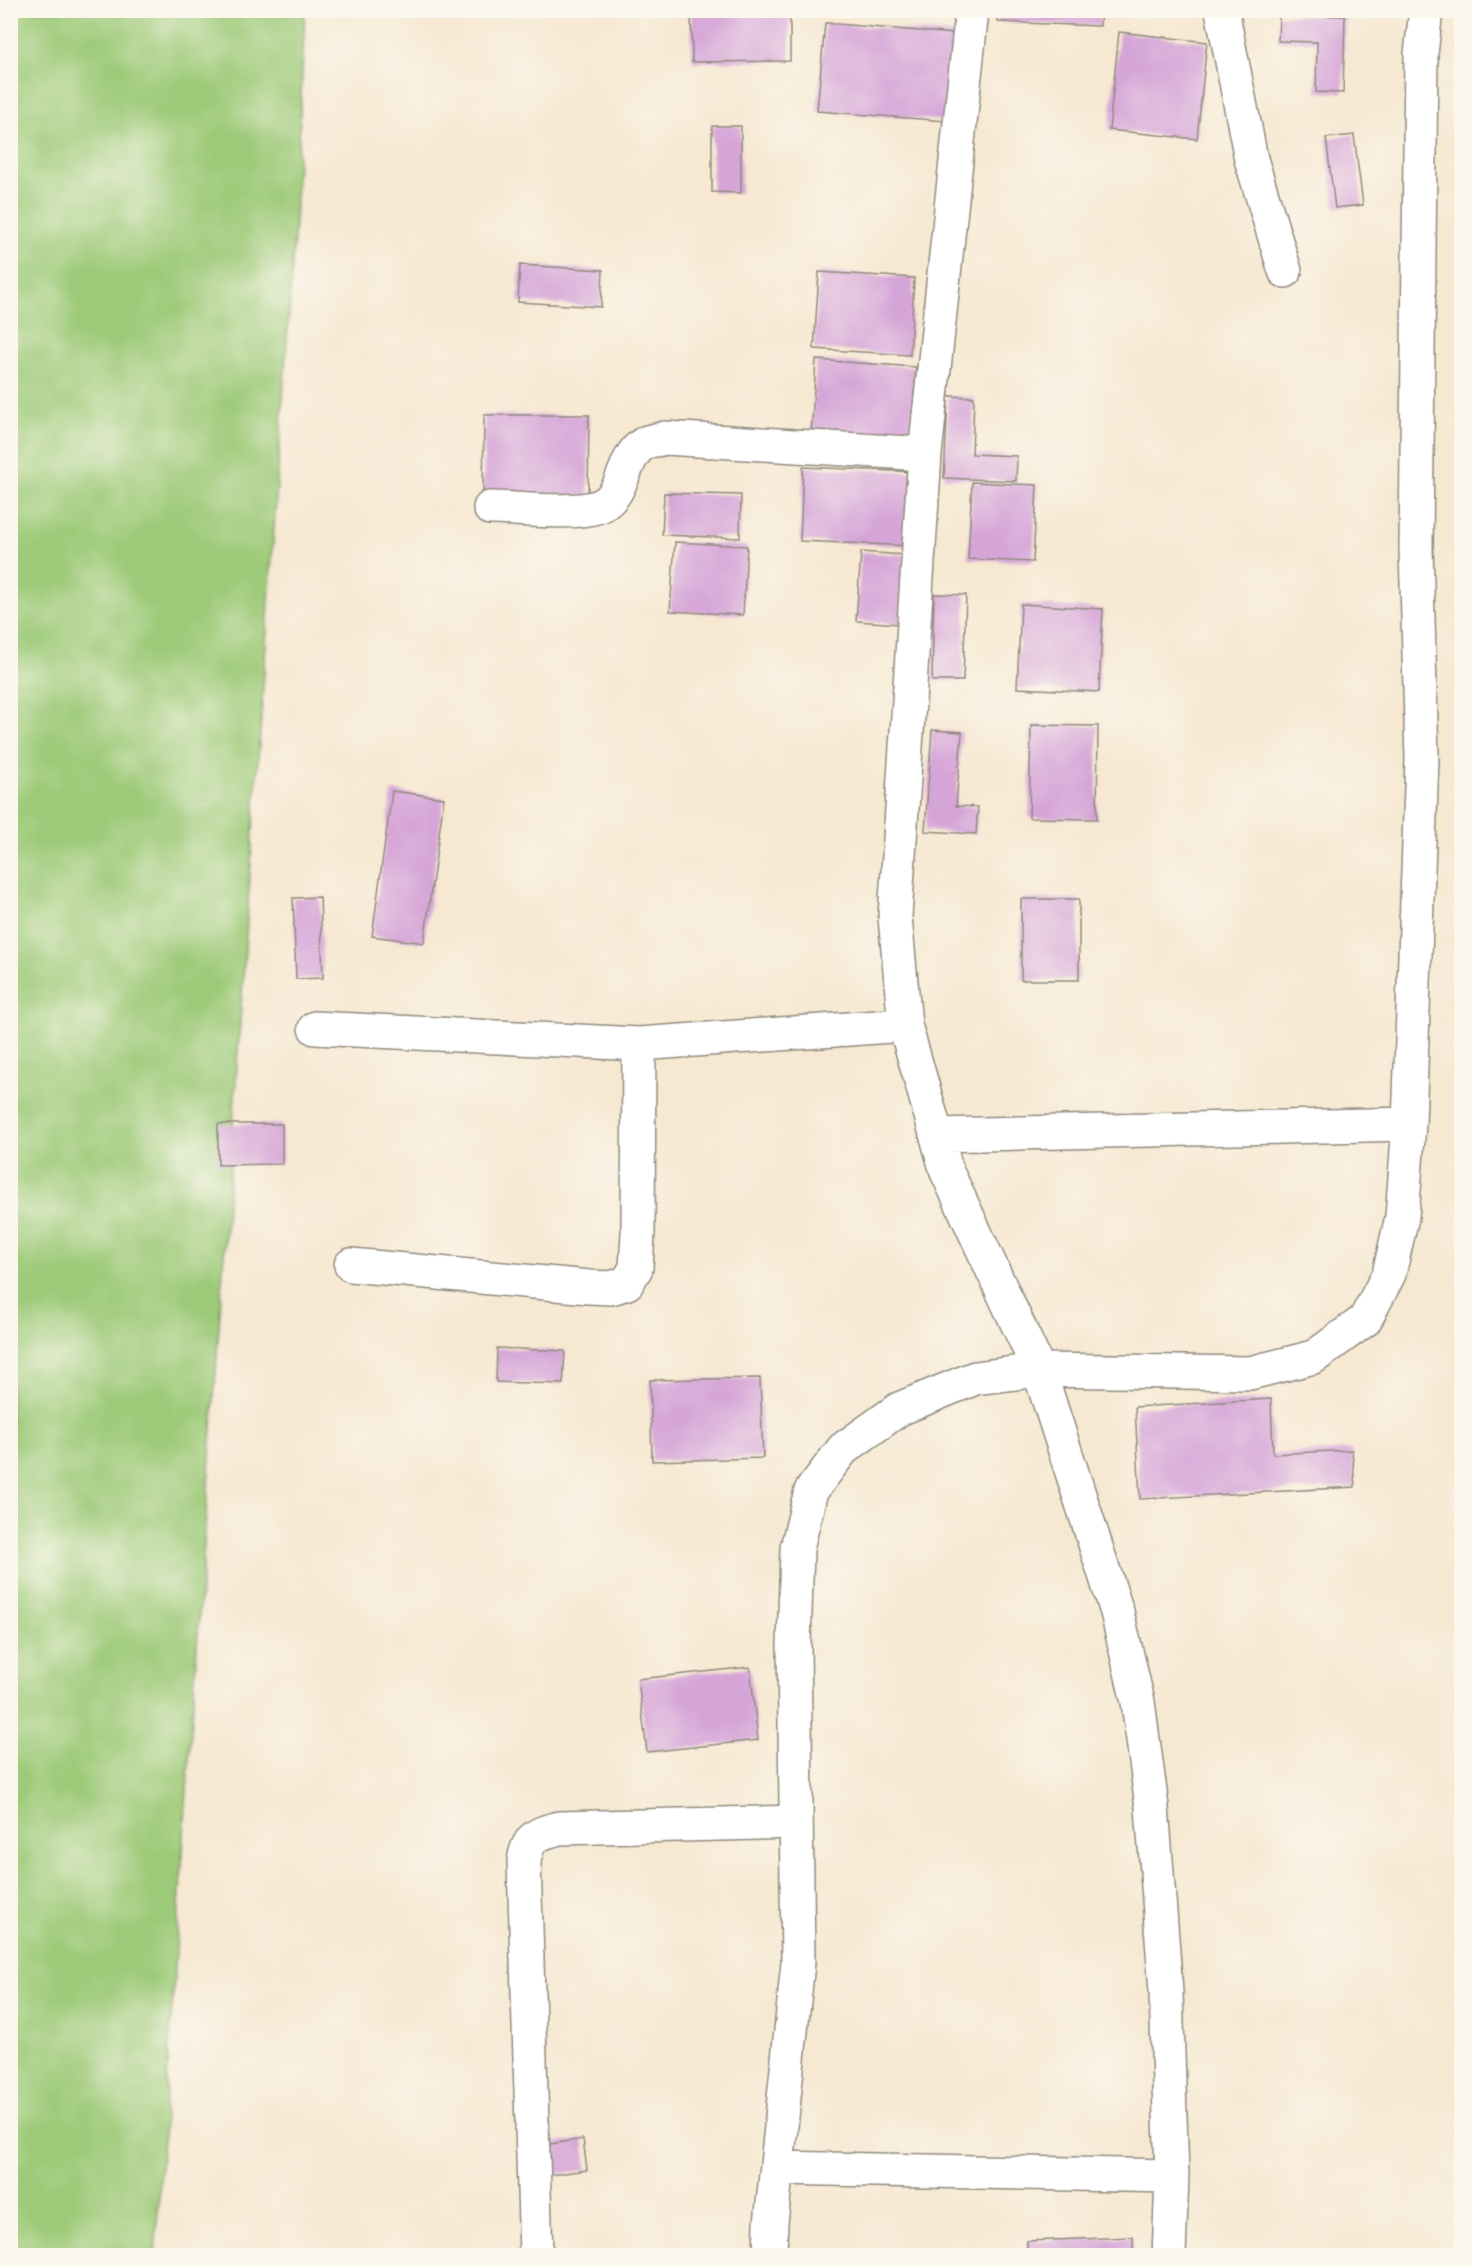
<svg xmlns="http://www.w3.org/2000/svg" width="1472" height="2266" font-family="'IM FELL DW Pica',serif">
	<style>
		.green { fill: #9dca78; stroke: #647a52; stroke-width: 1.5 }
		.building { fill: #d6a5d8 }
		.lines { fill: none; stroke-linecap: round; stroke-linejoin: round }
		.minor-casing { stroke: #908a7e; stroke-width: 36 }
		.minor { stroke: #fff; stroke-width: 33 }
	</style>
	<rect width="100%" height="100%" fill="#fbf7ec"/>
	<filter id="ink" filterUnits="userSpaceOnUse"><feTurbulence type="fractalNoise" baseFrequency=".0167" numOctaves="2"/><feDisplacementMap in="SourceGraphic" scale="12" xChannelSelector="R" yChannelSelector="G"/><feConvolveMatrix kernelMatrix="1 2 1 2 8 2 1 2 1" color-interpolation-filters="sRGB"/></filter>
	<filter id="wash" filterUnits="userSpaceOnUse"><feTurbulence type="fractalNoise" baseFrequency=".008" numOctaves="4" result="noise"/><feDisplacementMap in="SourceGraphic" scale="24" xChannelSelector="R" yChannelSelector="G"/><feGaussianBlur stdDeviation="1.35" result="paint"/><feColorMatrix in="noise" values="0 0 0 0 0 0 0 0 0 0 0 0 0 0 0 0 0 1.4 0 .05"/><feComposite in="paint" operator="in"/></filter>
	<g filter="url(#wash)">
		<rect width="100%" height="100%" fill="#f6e8d1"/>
		<!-- green -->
		<path class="green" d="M 11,11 L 305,11 L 295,223 L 155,2255 L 11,2256 Z"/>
		<g id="blocks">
			<!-- building -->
			<path class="building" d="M 691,10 L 790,10 L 790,61 L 692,62 Z
				M 875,10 L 953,10 L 952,17 Z
				M 998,10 L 1101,10 L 1100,26 L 998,22 Z
				M 1279,15 L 1345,16 L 1343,93 L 1316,92 L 1317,42 L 1278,41 Z
				M 825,23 L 954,34 L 946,121 L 817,111 Z
				M 1119,32 L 1207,42 L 1197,139 L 1109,130 Z
				M 712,126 L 741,126 L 741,193 L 712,192 Z
				M 1354,135 L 1363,205 L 1335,208 L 1326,138 Z
				M 520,265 L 603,270 L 601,307 L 518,302 Z
				M 819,272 L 914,278 L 910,355 L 814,349 Z
				M 816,360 L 916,367 L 911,443 L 811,436 Z
				M 948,396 L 974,397 L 972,454 L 1017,456 L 1016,481 L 944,478 Z
				M 484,415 L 589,415 L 588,501 L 483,501 Z
				M 803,467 L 916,472 L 912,546 L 800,541 Z
				M 972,482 L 1037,485 L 1033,562 L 968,559 Z
				M 664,493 L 741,495 L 740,538 L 662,535 Z
				M 675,542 L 747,546 L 743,615 L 670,611 Z
				M 861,552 L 905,555 L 900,624 L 856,621 Z
				M 934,594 L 966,595 L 963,681 L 932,681 Z
				M 1021,604 L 1103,609 L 1099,692 L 1017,688 Z
				M 1031,725 L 1098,726 L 1097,819 L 1029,818 Z
				M 932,730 L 962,732 L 956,806 L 978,807 L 976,834 L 925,831 Z
				M 392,791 L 444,798 L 424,943 L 372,936 Z
				M 320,897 L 323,978 L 296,979 L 293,898 Z
				M 1021,899 L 1079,899 L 1079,980 L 1021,980 Z
				M 218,1124 L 282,1124 L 282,1164 L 218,1165 Z
				M 497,1348 L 565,1351 L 563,1384 L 496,1382 Z
				M 760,1378 L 763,1458 L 652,1461 L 650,1380 Z
				M 1271,1399 L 1273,1454 L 1352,1450 L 1355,1487 L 1140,1499 L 1135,1407 Z
				M 750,1667 L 758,1740 L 647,1752 L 638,1679 Z
				M 583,2139 L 587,2170 L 542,2176 L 537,2146 Z
				M 1133,2237 L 1133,2256 L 1027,2256 L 1027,2241 Z"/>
		</g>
	</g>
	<g filter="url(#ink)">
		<use href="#blocks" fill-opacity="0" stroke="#908a7e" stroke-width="1.5"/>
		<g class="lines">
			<!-- minor casing -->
			<g class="minor-casing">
				<path id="minor" d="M 972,10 L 925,454 L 895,917 L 905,1025 L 947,1172 L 1039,1370 L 1117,1612 L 1138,1702 L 1152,1807 L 1166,1991 L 1172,2176 L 1169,2256
					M 1222,10 L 1251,159 L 1285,271
					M 490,508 C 517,508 579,516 602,505 C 626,493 622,453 647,442 C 652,440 660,440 665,438 L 925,454
					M 315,1028 L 639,1044 L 905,1025
					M 937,1135 L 1409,1124
					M 351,1265 L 589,1287 L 611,1288 L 627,1283 L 636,1268 L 638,1233 L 639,1044
					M 777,2168 L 1172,2176
					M 536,2256 L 524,1861 C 528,1837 536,1834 559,1828 L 796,1822
					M 770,2256 L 771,2223 L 798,1963 L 794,1645 L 797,1548 L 811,1491 L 843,1449 L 899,1409 L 975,1378 L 1039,1370 L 1250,1373 L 1314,1357 L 1365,1320 L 1389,1274 L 1402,1217 L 1409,1124 L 1422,759 L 1416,548 L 1421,54 L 1426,10"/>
			</g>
			<!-- minor -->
			<use href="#minor" class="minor"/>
		</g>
	</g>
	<!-- margin -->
	<rect width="1472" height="2266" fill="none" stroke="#fbf7ec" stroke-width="36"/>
</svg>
